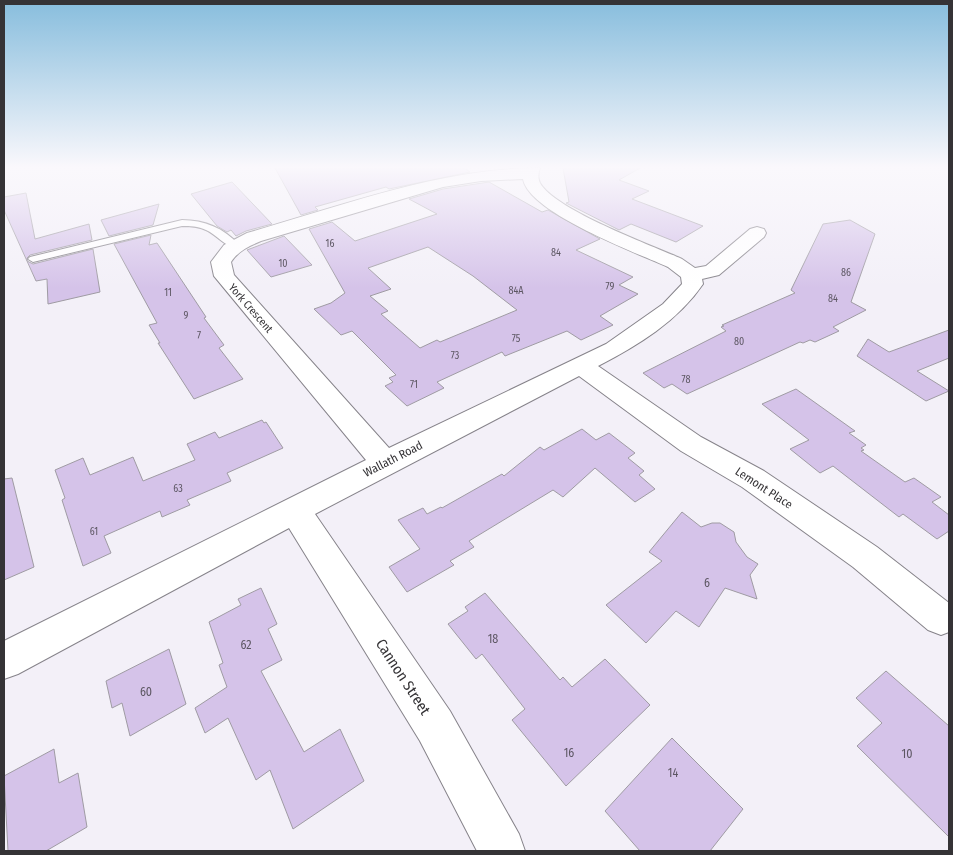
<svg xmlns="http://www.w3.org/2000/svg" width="953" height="855" font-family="'Fira Sans Condensed',sans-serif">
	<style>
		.building { fill: #d5c3e9; stroke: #9f9ba3; fill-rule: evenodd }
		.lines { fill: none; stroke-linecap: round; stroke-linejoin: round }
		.service-casing { stroke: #86838a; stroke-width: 2 }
		.minor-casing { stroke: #86838a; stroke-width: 2 }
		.service { fill: #fff; fill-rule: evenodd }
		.minor { fill: #fff; fill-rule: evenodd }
		.labels { text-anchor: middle; stroke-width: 4; stroke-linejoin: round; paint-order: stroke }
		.number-label { font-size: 10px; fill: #5d5763 }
		.far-street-label { font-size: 11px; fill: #353336; stroke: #fff }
		.street-label { font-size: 12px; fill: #353336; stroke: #fff }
		.near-number-label { font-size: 12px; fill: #5d5763 }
		.near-street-label { font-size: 15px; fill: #353336; stroke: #fff }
	</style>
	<rect width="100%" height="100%" fill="#f3f0f8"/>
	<!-- building -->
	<path class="building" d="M 275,168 L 464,168 L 470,172 L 389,189 L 386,187 L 315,207 L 318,210 L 301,215 Z
		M 563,168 L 640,168 L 619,180 L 649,191 L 632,199 L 703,226 L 676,242 L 631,224 L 619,230 L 566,203 L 569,202 Z
		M 232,182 L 272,224 L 246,231 L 236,236 L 231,230 L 227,232 L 217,226 L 191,194 Z
		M 489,182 L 542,212 L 548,210 L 600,239 L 576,250 L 633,277 L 619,285 L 638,294 L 600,316 L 613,325 L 581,340 L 567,331 L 505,356 L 502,352 L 437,382 L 444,388 L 407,406 L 385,386 L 393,382 L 389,378 L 396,375 L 352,331 L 341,335 L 314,309 L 331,303 L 345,293 L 309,229 L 332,222 L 355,241 L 437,214 L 409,199 L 443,189 ZM 428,247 L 473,276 L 517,310 L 440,342 L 437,340 L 420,348 L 381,314 L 388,311 L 370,296 L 391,289 L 368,268 Z
		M 26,193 L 35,239 L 89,224 L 92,240 L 30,255 L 27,258 L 27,261 L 33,264 L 93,249 L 100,292 L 48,304 L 47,279 L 36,281 L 4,210 L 4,197 Z
		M 159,204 L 153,225 L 109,236 L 101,220 Z
		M 850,220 L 875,234 L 851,302 L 866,310 L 833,327 L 839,331 L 815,342 L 810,340 L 803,343 L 800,342 L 687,394 L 672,384 L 664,388 L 643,373 L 726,331 L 721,327 L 724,326 L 722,325 L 795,293 L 791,290 L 823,224 Z
		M 151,235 L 149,245 L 157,243 L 206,317 L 204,318 L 224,345 L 219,348 L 243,379 L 194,399 L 158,343 L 160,343 L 149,325 L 157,323 L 114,244 Z
		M 284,236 L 312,265 L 271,277 L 247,250 Z
		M 949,330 L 949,358 L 917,371 L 949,391 L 926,401 L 857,356 L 868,339 L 889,352 Z
		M 796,389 L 855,431 L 849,433 L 866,445 L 861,448 L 864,450 L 861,451 L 905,482 L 914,478 L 941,497 L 932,502 L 949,515 L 949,531 L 937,539 L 903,514 L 899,517 L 833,466 L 820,473 L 790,449 L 809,440 L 762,404 Z
		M 262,420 L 264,423 L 266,422 L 283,448 L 227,473 L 231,481 L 187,500 L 190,505 L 162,517 L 160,511 L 104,536 L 111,553 L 83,566 L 62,500 L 65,498 L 55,470 L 83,458 L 90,475 L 133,457 L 143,481 L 195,460 L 187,444 L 215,432 L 219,438 Z
		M 582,429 L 596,440 L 609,433 L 635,453 L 628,458 L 644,471 L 639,475 L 655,489 L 635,502 L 595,468 L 563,497 L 553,490 L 469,541 L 474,547 L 450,561 L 454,565 L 407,592 L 389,567 L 420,549 L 398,520 L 423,508 L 427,514 L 441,507 L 442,508 L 502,474 L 504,476 L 540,447 L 544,450 Z
		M 12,478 L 34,567 L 4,580 L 4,479 Z
		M 682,512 L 701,527 L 712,523 L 720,523 L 734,532 L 736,542 L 747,557 L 758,564 L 750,575 L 757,599 L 725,588 L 699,627 L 676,611 L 646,643 L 606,605 L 662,561 L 649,552 Z
		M 261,588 L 277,624 L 268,629 L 282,660 L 261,671 L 304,752 L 340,729 L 364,781 L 293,829 L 270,770 L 256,780 L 228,718 L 205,733 L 195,708 L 227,687 L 219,665 L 223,663 L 209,622 L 241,605 L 238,599 Z
		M 485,593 L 560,680 L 563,677 L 572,687 L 605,659 L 650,705 L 566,786 L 512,720 L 525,709 L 482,654 L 476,659 L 448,624 L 468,611 L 465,607 Z
		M 169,649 L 186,704 L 130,736 L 122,703 L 112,708 L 106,681 Z
		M 886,671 L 949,726 L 949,837 L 857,746 L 882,723 L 856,698 Z
		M 672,738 L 743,809 L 710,851 L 640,851 L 605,811 Z
		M 54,749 L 59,783 L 78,773 L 87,827 L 46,851 L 8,851 L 4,776 Z"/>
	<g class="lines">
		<!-- service casing -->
		<g class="service-casing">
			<path id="service" d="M 182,220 C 204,220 224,228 239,245 L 237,247 C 227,249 216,234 206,230 C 198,226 190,226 182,226 L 33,262 L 28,259 L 30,257 Z"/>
		</g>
		<!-- minor casing -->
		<g class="minor-casing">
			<path id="minor" d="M 540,168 C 538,173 538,179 540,183 C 555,210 651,245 682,259 L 695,268 L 706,266 L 750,229 L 757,227 L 764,229 L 766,233 L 764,237 L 719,275 L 702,279 L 703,284 C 678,321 637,346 598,366 L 701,437 L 764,471 L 877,547 L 949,603 L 949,632 L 941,635 L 928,630 L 853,567 L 742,487 L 681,451 L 579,376 L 315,514 L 450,711 L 519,834 L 525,851 L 477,851 L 420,741 L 289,528 L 18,674 L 4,679 L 4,641 L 366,460 L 214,276 L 211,262 L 224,245 L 247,233 C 342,206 441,168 540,168 ZM 523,179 C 529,213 637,253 668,267 L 681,277 L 682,284 L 663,304 L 606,344 L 389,448 L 234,275 L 231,262 C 238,251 249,246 261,241 L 443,187 L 481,181 Z"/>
		</g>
		<!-- service -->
		<use href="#service" class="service"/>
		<!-- minor -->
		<use href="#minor" class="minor"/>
	</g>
	<!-- sky -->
	<linearGradient id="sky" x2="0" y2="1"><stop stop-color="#87bddd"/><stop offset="0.58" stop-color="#faf8fc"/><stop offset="1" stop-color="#faf8fc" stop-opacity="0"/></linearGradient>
	<rect width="953" height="288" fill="url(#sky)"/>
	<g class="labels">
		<!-- number labels -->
		<g class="number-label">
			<text x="330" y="247">16</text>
			<text x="556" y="256">84</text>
			<text x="283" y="267">10</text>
			<text x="846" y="276">86</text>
			<text x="610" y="290">79</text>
			<text x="516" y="294">84A</text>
			<text x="168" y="296">11</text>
			<text x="833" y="302">84</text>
			<text x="186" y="319">9</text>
			<text x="199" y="339">7</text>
			<text x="516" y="342">75</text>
			<text x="739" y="345">80</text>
			<text x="455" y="359">73</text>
			<text x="686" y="383">78</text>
			<text x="414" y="388">71</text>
			<text x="178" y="492">63</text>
			<text x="94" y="535">61</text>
		</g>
		<!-- far-street labels -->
		<g class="far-street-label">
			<text transform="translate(251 308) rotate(49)" y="4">York Crescent</text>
		</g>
		<!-- street labels -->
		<g class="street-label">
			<text transform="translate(393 459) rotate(-27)" y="4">Wallath Road</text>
			<text transform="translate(764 488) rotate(33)" y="4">Lemont Place</text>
		</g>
		<!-- near-number labels -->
		<g class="near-number-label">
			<text x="707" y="587">6</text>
			<text x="493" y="643">18</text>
			<text x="246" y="649">62</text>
			<text x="146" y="696">60</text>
			<text x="569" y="757">16</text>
			<text x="907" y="758">10</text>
			<text x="673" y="777">14</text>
		</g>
		<!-- near-street labels -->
		<g class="near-street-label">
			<text transform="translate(403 677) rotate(57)" y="5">Cannon Street</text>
		</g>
	</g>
	<!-- border -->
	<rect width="953" height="855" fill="none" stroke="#353336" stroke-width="10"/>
</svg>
